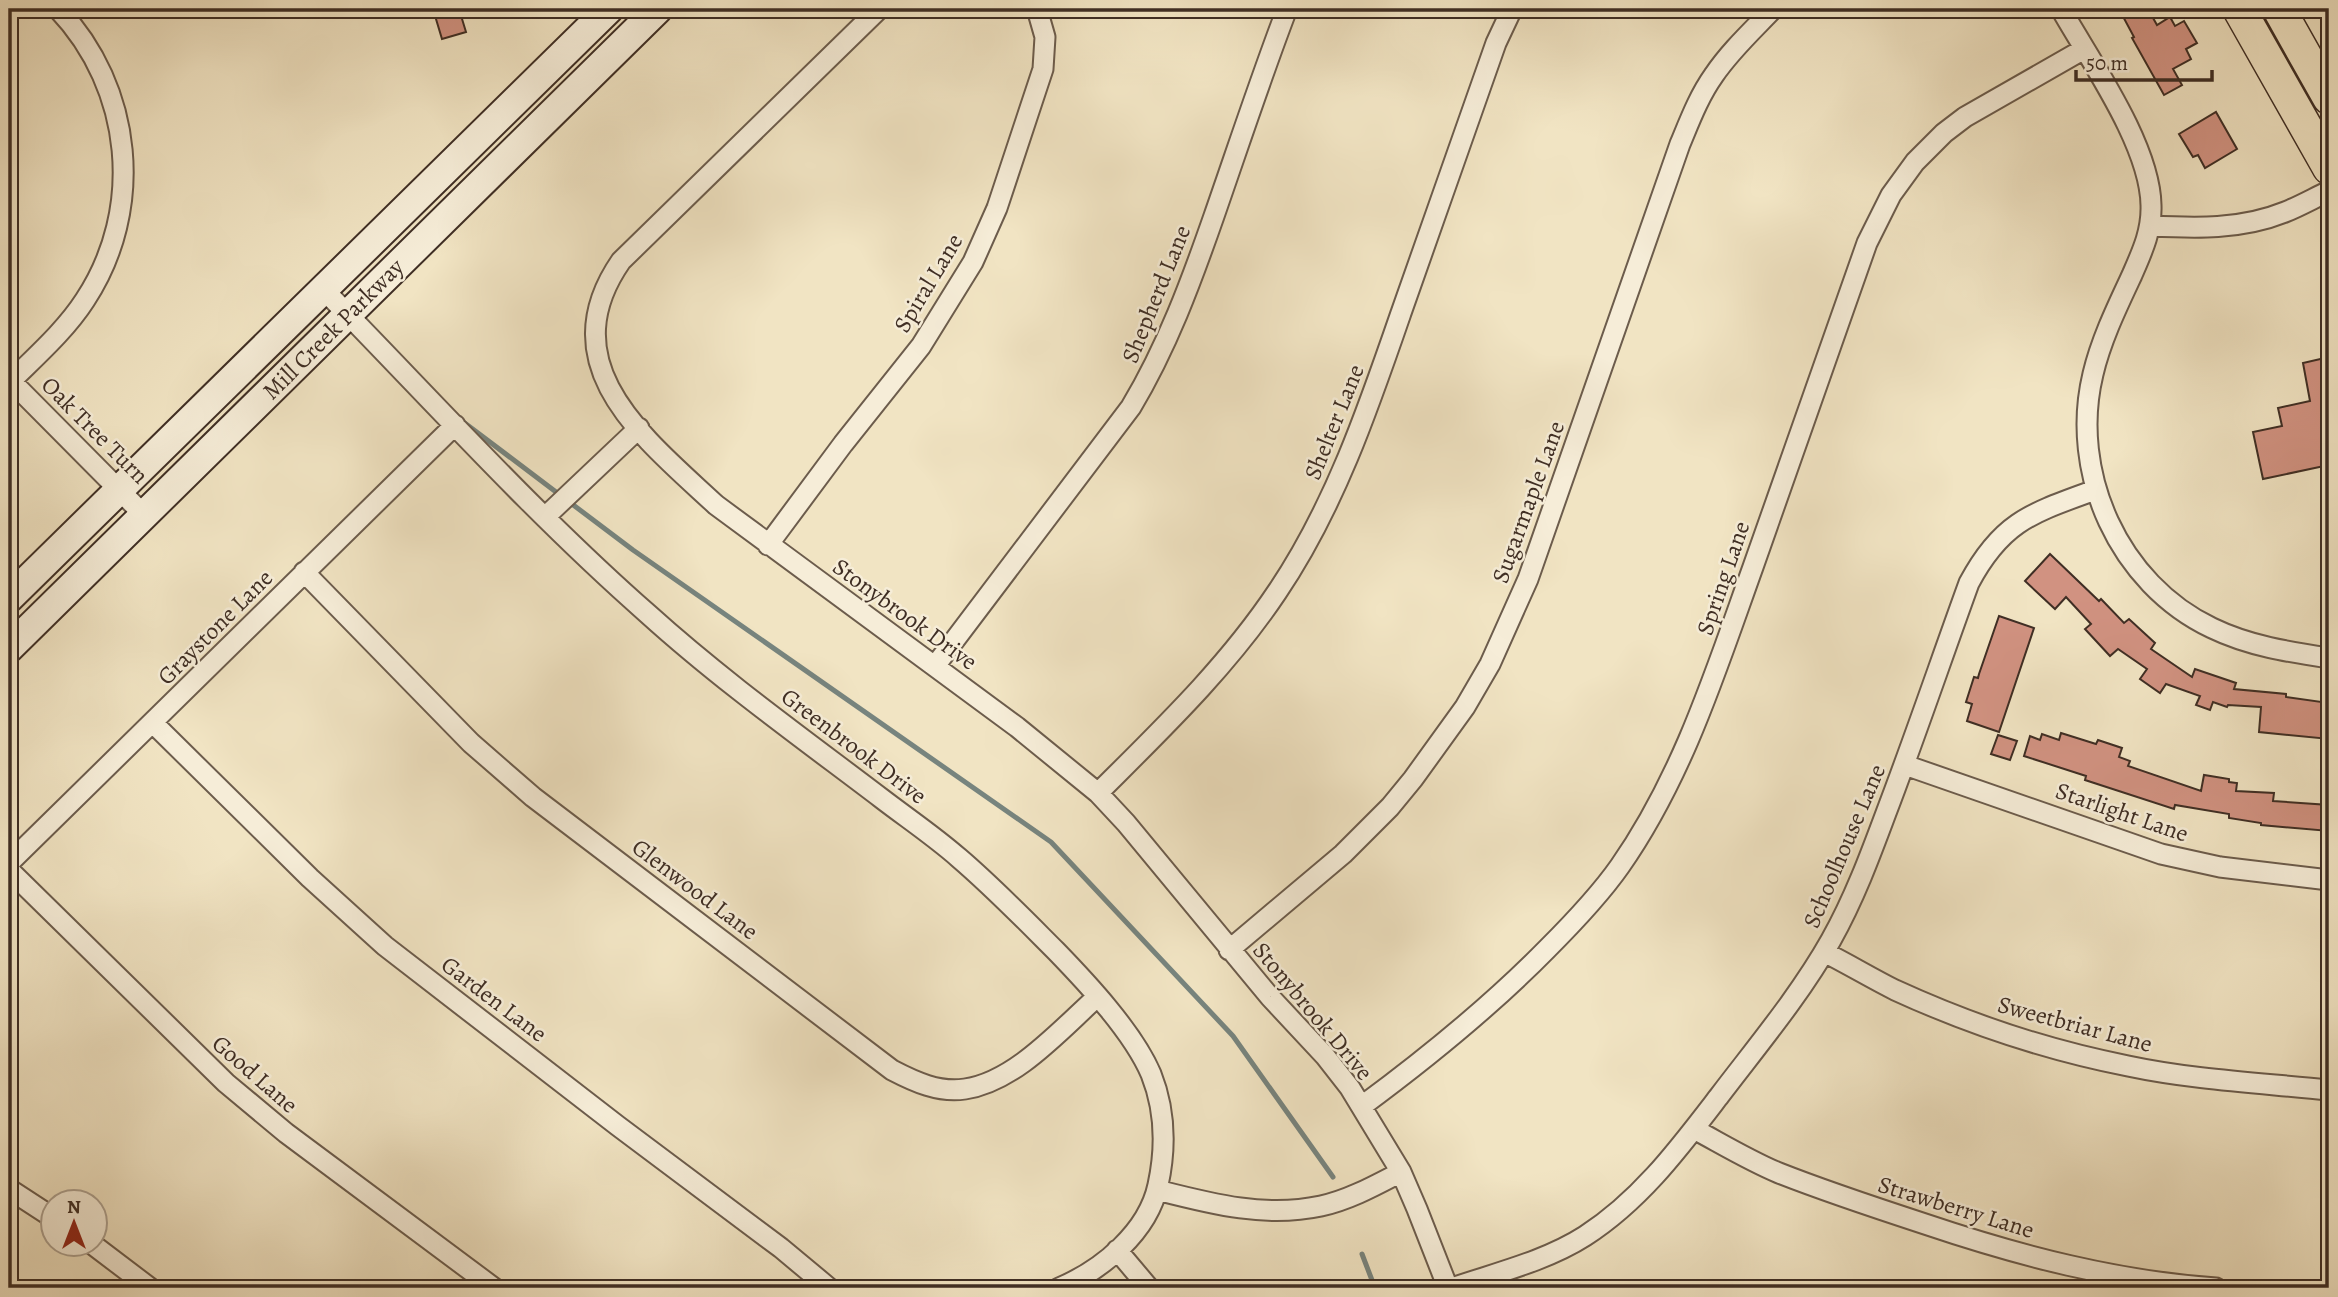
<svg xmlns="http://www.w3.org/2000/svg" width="2338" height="1297" font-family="Alegreya,serif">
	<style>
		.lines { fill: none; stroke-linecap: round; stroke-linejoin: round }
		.stream { stroke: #77847e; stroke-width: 5 }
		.building { fill: #d19281; stroke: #3f2e24; stroke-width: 2 }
		.street-casing { stroke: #6c5c4c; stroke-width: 23 }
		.secondary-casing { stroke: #3f2e24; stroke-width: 32 }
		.primary-casing { stroke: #3f2e24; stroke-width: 35 }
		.street { stroke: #f6edd8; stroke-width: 19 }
		.secondary { stroke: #f6edd8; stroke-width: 28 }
		.primary { stroke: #f1e4c3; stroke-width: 32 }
		.labels { text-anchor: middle; stroke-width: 5; stroke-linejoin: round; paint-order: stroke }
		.street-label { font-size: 24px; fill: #3f2e24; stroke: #f6edd8 }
	</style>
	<rect width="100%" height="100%" fill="#f1e4c3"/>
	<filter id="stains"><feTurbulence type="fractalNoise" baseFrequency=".00286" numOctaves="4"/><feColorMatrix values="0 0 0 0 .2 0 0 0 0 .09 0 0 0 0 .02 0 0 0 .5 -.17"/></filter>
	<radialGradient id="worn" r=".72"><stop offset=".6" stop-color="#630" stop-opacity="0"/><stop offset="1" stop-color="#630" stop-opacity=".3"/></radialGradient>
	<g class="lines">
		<!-- stream -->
		<path class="stream" d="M 462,421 L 560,495
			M 568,501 L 633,550 L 1051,842 L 1233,1036 L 1333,1177
			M 1362,1254 L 1375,1288"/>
	</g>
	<!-- building -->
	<path class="building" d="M 433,9 L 459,9 L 466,32 L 442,39 Z
		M 2119,9 L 2148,9 L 2157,25 L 2170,17 L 2175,26 L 2184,21 L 2197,43 L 2186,49 L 2191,59 L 2173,69 L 2182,85 L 2164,95 L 2132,38 L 2134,37 Z
		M 2216,112 L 2237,149 L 2205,168 L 2198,155 L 2193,157 L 2179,134 Z
		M 2329,357 L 2329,465 L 2263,479 L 2253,432 L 2282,426 L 2278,408 L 2310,401 L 2303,363 Z
		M 2050,554 L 2099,601 L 2101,599 L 2124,623 L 2129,619 L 2155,643 L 2151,649 L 2192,677 L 2195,669 L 2236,683 L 2234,689 L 2286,694 L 2286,697 L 2329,703 L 2329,739 L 2259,732 L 2261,707 L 2228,705 L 2227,707 L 2213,702 L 2210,710 L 2196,705 L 2200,696 L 2166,684 L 2160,693 L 2140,679 L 2147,669 L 2118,649 L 2110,656 L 2085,629 L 2091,624 L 2066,597 L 2055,609 L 2025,581 Z
		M 1999,616 L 2034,628 L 1999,732 L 1967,721 L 1972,704 L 1966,702 L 1974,677 L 1978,678 L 1979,674 Z
		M 2061,733 L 2096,744 L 2098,740 L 2122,748 L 2119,757 L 2130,761 L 2128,766 L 2201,791 L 2204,775 L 2229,779 L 2229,782 L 2237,783 L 2236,791 L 2274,793 L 2273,801 L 2329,805 L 2329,831 L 2261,825 L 2261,823 L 2229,818 L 2229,814 L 2175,805 L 2174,809 L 2085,780 L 2086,776 L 2024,756 L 2030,736 L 2040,740 L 2042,734 L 2059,740 Z
		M 1998,735 L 2017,741 L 2010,760 L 1991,754 Z"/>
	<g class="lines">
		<!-- street casing -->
		<g class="street-casing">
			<path id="street" d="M 879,9 L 621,261 C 549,365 644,438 716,505 L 1017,727 L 1098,793 L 1126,823 L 1270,997 L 1325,1056 L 1350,1088 L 1401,1172 L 1417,1209 L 1448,1288
				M 2061,9 C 2091,62 2150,145 2151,205 C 2152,231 2142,252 2132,275 C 2117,307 2101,340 2093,374 C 2069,473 2119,584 2212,628 C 2249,646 2289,652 2329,658
				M 2150,226 C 2195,228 2241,230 2285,212 C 2300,206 2314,198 2329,191
				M 323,289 C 430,398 533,513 648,614 C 721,680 802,738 881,798 C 907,818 934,836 959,858 C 993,887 1024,919 1056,951 C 1087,983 1133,1032 1151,1074 C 1165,1109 1166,1148 1158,1185 C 1148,1232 1102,1270 1059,1288
				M 11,381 L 144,515
				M 9,383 C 35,357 65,331 85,300 C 145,209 133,88 58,9
				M 545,517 L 639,428
				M 768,545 L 843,444 L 921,346 L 973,262 L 997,208 L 1043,69 L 1045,37 L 1037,9
				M 304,572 L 471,743 L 533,797 L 892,1070 C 915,1082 939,1093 965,1089 C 1015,1082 1061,1029 1097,997
				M 935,666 L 1131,407 C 1167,347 1191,282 1214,216 C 1238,147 1261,77 1287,9
				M 153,723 L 310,878 L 385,946 L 618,1126 L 781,1248 L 829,1288
				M 1905,765 L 2161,854 L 2220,867 L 2329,880
				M 1098,793 C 1161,730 1227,667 1277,592 C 1334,508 1368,409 1401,313 C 1433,223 1464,133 1496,43 L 1512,9
				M 9,863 L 455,425
				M 9,870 L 226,1083 L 286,1133 L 494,1288
				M 1229,950 L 1343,854 L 1390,807 L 1413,779 L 1465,707 L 1490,664 L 1528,579 L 1680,144 C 1690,120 1699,96 1714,75 C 1731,50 1753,30 1773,9
				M 1824,952 C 1848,964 1871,978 1895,990 C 1969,1024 2047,1050 2128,1066 C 2194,1080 2262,1083 2329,1090
				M 1362,1106 C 1427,1058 1490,1007 1547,949 C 1573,923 1599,896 1620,866 C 1683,776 1716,670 1753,567 C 1791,459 1829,351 1867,243 L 1891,195 L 1915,162 L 1944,133 L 1965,117 L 2084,49
				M 1694,1129 C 1722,1144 1750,1161 1779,1173 C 1827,1192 1876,1208 1925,1224 C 2020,1256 2116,1281 2216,1288
				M 9,1189 L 52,1217
				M 1157,1190 C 1212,1204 1265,1218 1321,1206 C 1349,1200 1376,1185 1401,1172
				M 92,1244 L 150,1288
				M 1117,1250 L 1149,1288
				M 1452,1288 C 1496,1273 1546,1261 1585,1236 C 1641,1200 1680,1147 1720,1095 C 1758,1045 1800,995 1831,940 C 1854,899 1870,856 1886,813 C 1915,737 1941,660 1969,583 C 2002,521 2032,513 2095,490"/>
		</g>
		<!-- secondary casing -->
		<g class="secondary-casing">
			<path id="secondary" d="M 9,598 L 609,9
				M 9,648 L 658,9"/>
		</g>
		<!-- primary casing -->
		<g class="primary-casing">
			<path id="primary" d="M 2239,9 L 2329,168
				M 2279,9 L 2329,98"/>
		</g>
		<!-- street -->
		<use href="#street" class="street"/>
		<!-- secondary -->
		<use href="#secondary" class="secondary"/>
		<!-- primary -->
		<use href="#primary" class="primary"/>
	</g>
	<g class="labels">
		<!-- street labels -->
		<g class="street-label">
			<text transform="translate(928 283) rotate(-59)" y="8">Spiral Lane</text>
			<text transform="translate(1156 294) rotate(-68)" y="8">Shepherd Lane</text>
			<text transform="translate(333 329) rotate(-45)" y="8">Mill Creek Parkway</text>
			<text transform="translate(1334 422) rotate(-68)" y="8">Shelter Lane</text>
			<text transform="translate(95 430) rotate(45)" y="8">Oak Tree Turn</text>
			<text transform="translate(1528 502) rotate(-70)" y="8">Sugarmaple Lane</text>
			<text transform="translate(1723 578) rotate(-71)" y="8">Spring Lane</text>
			<text transform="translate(905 614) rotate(36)" y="8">Stonybrook Drive</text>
			<text transform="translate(215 627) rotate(-45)" y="8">Graystone Lane</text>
			<text transform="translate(854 746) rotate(37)" y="8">Greenbrook Drive</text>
			<text transform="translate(2122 812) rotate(19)" y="8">Starlight Lane</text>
			<text transform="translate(1844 846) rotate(-67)" y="8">Schoolhouse Lane</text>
			<text transform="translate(695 889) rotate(37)" y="8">Glenwood Lane</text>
			<text transform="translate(494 999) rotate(37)" y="8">Garden Lane</text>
			<text transform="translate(1313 1011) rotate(50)" y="8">Stonybrook Drive</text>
			<text transform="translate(2075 1024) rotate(15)" y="8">Sweetbriar Lane</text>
			<text transform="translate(255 1074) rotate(41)" y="8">Good Lane</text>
			<text transform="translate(1956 1207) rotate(17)" y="8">Strawberry Lane</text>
		</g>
	</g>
	<!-- margin -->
	<rect width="2338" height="1297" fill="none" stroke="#f1e4c3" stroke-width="35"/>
	<rect x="10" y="10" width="2317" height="1276" fill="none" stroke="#3f2e24" stroke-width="3.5"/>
	<rect x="18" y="18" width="2303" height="1262" fill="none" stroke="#3f2e24" stroke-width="2"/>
	<!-- north arrow -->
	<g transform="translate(74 1223)"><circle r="33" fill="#f6edd8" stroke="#ada190" stroke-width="2"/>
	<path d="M0-5L12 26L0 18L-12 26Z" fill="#8f2418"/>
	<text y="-10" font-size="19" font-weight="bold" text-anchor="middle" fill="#3f2e24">N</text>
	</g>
	<!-- scale -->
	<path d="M2076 70v10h136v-10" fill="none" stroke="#3f2e24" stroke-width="3.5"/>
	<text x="2086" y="70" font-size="21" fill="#3f2e24" stroke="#f6edd8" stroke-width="5" paint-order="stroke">50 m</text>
	<rect width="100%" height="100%" filter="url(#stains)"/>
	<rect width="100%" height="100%" fill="url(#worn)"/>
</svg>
